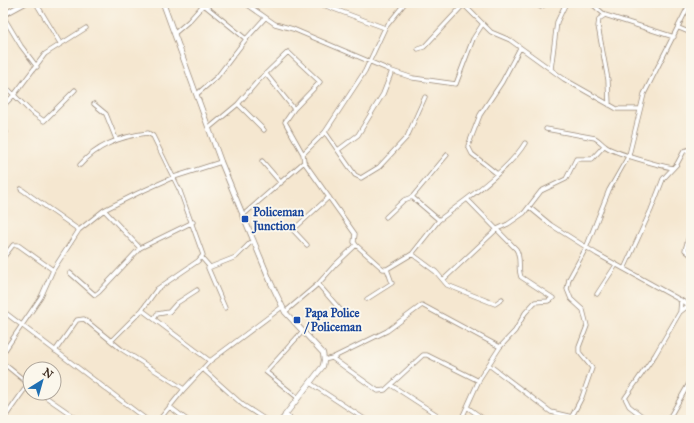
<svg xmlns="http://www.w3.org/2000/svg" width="694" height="423" font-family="'IM FELL Great Primer',serif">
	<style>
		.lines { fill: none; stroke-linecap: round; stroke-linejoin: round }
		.street-casing { stroke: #988877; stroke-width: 5 }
		.secondary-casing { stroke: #988877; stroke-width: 6 }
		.street { stroke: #fff; stroke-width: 3.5 }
		.secondary { stroke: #fff; stroke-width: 4.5 }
		.transit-dot { fill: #1a4fb4; stroke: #fbf7ec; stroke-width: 1.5 }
		.labels { text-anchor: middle; stroke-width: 4; stroke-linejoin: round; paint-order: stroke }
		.transit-label { font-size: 12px; font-weight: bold; fill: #164399; stroke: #fbf7ec; text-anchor: start }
	</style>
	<rect width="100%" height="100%" fill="#fbf7ec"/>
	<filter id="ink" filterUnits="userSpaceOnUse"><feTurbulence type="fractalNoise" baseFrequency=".025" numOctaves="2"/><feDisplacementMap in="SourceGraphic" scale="8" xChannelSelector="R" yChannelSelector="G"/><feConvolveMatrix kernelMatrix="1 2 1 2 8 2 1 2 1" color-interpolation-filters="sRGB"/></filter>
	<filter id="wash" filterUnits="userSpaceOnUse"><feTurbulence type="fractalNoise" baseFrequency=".012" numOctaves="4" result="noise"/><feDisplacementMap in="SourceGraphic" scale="16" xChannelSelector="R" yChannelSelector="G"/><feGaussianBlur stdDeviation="0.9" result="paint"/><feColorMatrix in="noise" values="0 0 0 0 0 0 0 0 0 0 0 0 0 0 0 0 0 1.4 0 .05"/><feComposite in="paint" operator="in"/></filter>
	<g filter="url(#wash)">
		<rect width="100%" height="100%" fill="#f5e7d0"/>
	</g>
	<g filter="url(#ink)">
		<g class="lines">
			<!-- street casing -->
			<g class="street-casing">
				<path id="street" d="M 36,3 L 60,43
					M 245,3 L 275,24 L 293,29 L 392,71 L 413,78 L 456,84 L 473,39 L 482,25
					M 318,3 L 385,28
					M 462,3 L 491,32 L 510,40 L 564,79 L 617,109 L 639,109
					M 533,3 L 541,7 L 547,3
					M 591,3 L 605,15 L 674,37
					M 204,5 L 246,39
					M 605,15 L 599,19 L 598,26 L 608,80 L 609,105
					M 3,16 L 21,46 L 37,67
					M 679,28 L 691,33
					M 175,33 L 189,21 L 205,3
					M 418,49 L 424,47 L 465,3
					M 551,69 L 557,22 L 566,3
					M 266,74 L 294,109 L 285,122 L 303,154 L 304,162 L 355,234 L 354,242 L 356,245 L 383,269 L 387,269 L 392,283 L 367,299
					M 3,84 L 30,111 L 44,121 L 75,90
					M 197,94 L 217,77 L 246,39 L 265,18
					M 94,104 L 106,114 L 116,139
					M 238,104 L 264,130
					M 3,106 L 14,95 L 45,54 L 86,28
					M 3,126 L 6,132 L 3,139
					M 209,128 L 238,104 L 257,82 L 288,52 L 320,82 L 294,109
					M 546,129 L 595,138 C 600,141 601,143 605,146 C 613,153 661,166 673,168
					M 325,132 L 355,175 L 361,178 L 379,167 L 407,137 L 425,97
					M 338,150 L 358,135 L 383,94 L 392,71
					M 303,154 L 325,132 L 365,71 L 385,28 L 405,3
					M 262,161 L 281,183
					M 80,165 C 98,144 122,136 148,133 L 153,136 L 180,191 L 203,255 L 198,261 L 157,289 L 142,310 L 111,341
					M 496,173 L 472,154 L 468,146 L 480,115 L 502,82 L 520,48
					M 21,189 L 79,230
					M 412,197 L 447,155
					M 529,207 L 551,225 L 597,254 L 691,306
					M 104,210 L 140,248
					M 242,216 L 304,162
					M 386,217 L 404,200 L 412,197 L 439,220
					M 691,229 L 685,250 L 691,255
					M 307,245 L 293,230 L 329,197
					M 412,254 L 436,272 L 447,285 L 495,304 L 502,299
					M 3,258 L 13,245 L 18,245 L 53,270
					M 202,258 L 209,266
					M 387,269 L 412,254 L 439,220 L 467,199
					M 624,269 L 651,210 L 663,179 L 677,164 L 684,151 L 691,149
					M 70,273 L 95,295 L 99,292 L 140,248 L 193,222
					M 443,280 L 497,229 L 508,224 L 524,213 L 541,191 L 566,179 L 576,159 L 592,159 L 604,146
					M 318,284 L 335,265 L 356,245
					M 597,294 L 616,265
					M 225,308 L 208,268 L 236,257 L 252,241
					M 142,310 L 210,361
					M 3,311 L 147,420
					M 285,312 L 318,284 L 343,313
					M 680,312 L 681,300
					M 154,319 L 157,314 L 169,312 L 177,303 L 197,290
					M 55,351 L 77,320 L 84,319 L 121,349 L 184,389
					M 3,353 L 41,297 L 53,270 L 79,230 L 104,210 L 138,193 L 174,177 L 221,162
					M 332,358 L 387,331 L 422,305 L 500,347
					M 324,360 L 332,358 L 378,391 L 385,390 L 423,355 L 427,355 L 479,381
					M 3,363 L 30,385
					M 489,365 L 551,412 L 585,420
					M 204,370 L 243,405 L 266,420
					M 310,383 L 366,420
					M 391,385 L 445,420
					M 40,393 L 79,420
					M 298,398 L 266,372 L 302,332
					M 170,407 L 187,420
					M 467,407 L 485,420
					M 3,420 L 29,383
					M 159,420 L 184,389 L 210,361 L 282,307
					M 281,420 L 285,415
					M 461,420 L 480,378 L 500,347 L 515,331 L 525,313 L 535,302 L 548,301 L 553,298 L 521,277 C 517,267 522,258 516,249 L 467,199 C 484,186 514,162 525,143
					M 570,420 L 582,397 L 592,368 L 579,352 L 579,347 L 587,326 L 583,310 L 571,299 L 567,289 L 569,279 L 586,248 L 609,190 L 629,155 L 644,94 L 690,3
					M 647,420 L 629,406 L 625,398 L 655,355 L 680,312 L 689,305
					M 668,420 L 691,380"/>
			</g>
			<!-- secondary casing -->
			<g class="secondary-casing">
				<path id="secondary" d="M 163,3 L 221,162 L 271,283 L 285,312 L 323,353 L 324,360 L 323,366 L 285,415 L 292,420
					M 3,15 L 25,3"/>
			</g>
			<!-- street -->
			<use href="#street" class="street"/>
			<!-- secondary -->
			<use href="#secondary" class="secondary"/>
		</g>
	</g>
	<!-- markers -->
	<g class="transit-dot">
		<rect x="241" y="215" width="8" height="8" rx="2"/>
		<rect x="293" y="316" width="8" height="8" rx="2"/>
	</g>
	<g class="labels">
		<!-- transit labels -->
		<g class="transit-label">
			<text x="253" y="216">Policeman<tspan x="253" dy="14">Junction</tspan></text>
			<text x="305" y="317">Papa Police<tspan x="305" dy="14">/ Policeman</tspan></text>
		</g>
	</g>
	<!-- margin -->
	<rect width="694" height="423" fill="none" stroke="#fbf7ec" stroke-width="16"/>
	<!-- north arrow -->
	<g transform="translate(42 381) rotate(37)"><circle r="19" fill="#fbf7ec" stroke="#aea59a"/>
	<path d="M0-3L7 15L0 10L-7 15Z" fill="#1f6fb2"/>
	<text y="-6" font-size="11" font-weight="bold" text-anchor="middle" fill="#3b2a1e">N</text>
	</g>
</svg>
